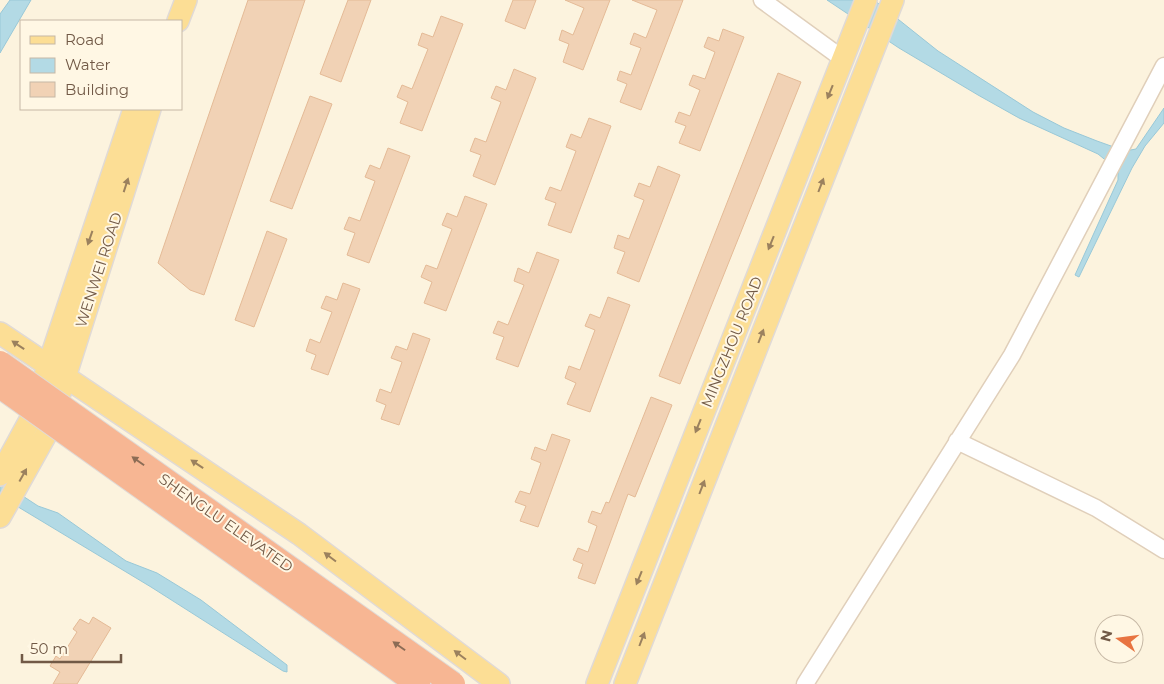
<svg xmlns="http://www.w3.org/2000/svg" width="1164" height="684" font-family="Montserrat,sans-serif">
	<style>
		.water { fill: #b3dae5; stroke: #99c8d7 }
		.building { fill: #f1d2b5; stroke: #e4ba96 }
		.lines { fill: none; stroke-linecap: round; stroke-linejoin: round }
		.minor-casing { stroke: #e0cfba; stroke-width: 19 }
		.major-casing { stroke: #e0dad6; stroke-width: 24 }
		.minor { stroke: #fff; stroke-width: 16 }
		.major { stroke: #fcde95; stroke-width: 21 }
		.highway-bridge-casing { stroke: #e0dad6; stroke-width: 26; stroke-linecap: butt }
		.highway-bridge { stroke: #f7b693; stroke-width: 24 }
		.oneway { fill: #9b815e }
		.oneway2 { fill: #8c6c55 }
		.labels { text-anchor: middle; stroke-width: 4; stroke-linejoin: round; paint-order: stroke }
		.street-label { font-size: 15px; fill: #715946; stroke: #fff7e4 }
	</style>
	<rect width="100%" height="100%" fill="#fcf3de"/>
	<!-- water -->
	<path class="water" d="M 10,0 L 31,0 L 0,53 L 0,14 Z
		M 827,0 L 874,0 L 938,51 L 1033,112 L 1064,128 L 1097,141 L 1125,151 L 1136,149 L 1164,108 L 1164,123 L 1145,146 L 1132,168 L 1079,277 L 1075,275 L 1118,180 L 1118,173 L 1114,167 L 1098,154 L 1019,118 L 978,95 L 899,48 Z
		M 0,481 L 38,506 L 58,513 L 126,561 L 157,573 L 201,600 L 287,665 L 287,672 L 283,671 L 151,587 L 0,496 Z"/>
	<!-- building -->
	<path class="building" d="M 248,0 L 305,0 L 204,295 L 190,290 L 158,263 Z
		M 348,0 L 371,0 L 341,82 L 320,74 Z
		M 513,0 L 536,0 L 525,29 L 505,21 Z
		M 565,0 L 610,0 L 583,70 L 563,62 L 569,44 L 559,40 L 562,30 L 573,35 L 584,8 Z
		M 632,0 L 683,0 L 641,110 L 620,102 L 627,84 L 617,80 L 620,71 L 631,75 L 641,48 L 630,44 L 634,33 L 646,38 L 657,10 Z
		M 441,16 L 463,24 L 422,131 L 400,123 L 408,102 L 397,97 L 402,85 L 412,89 L 428,49 L 418,45 L 422,33 L 433,37 Z
		M 723,29 L 744,37 L 700,151 L 679,143 L 686,126 L 675,122 L 679,112 L 690,116 L 700,90 L 689,85 L 693,75 L 705,79 L 715,52 L 704,47 L 708,37 L 719,41 Z
		M 514,69 L 536,78 L 495,185 L 473,176 L 481,155 L 470,151 L 475,138 L 486,142 L 501,102 L 491,98 L 496,86 L 506,90 Z
		M 778,73 L 801,82 L 680,384 L 659,376 Z
		M 310,96 L 332,104 L 292,209 L 270,201 Z
		M 589,118 L 611,126 L 571,233 L 548,225 L 556,203 L 545,199 L 550,187 L 561,191 L 576,151 L 566,147 L 571,134 L 581,138 Z
		M 388,148 L 410,156 L 369,263 L 347,255 L 355,233 L 344,229 L 349,217 L 360,221 L 375,181 L 365,177 L 370,165 L 380,169 Z
		M 658,166 L 680,175 L 639,282 L 617,273 L 625,252 L 614,248 L 618,235 L 629,239 L 644,200 L 634,196 L 639,183 L 650,187 Z
		M 465,196 L 487,204 L 446,311 L 424,303 L 432,282 L 421,277 L 426,265 L 437,269 L 452,229 L 442,225 L 447,213 L 457,217 Z
		M 267,231 L 287,239 L 254,327 L 235,320 Z
		M 537,252 L 559,260 L 518,367 L 496,359 L 504,337 L 493,333 L 498,321 L 508,325 L 524,285 L 514,281 L 518,268 L 529,273 Z
		M 343,283 L 360,289 L 328,375 L 311,369 L 316,355 L 306,351 L 310,339 L 320,343 L 332,312 L 321,308 L 326,296 L 337,300 Z
		M 608,297 L 630,305 L 590,412 L 567,404 L 576,383 L 565,378 L 569,366 L 580,370 L 595,330 L 585,326 L 590,314 L 600,318 Z
		M 413,333 L 430,339 L 399,425 L 381,419 L 386,405 L 376,401 L 380,389 L 391,393 L 402,362 L 391,358 L 396,346 L 407,350 Z
		M 651,397 L 672,405 L 635,497 L 628,494 L 595,584 L 578,578 L 583,564 L 573,560 L 578,548 L 588,552 L 597,526 L 588,522 L 592,511 L 601,514 L 606,502 L 609,503 Z
		M 552,434 L 570,440 L 538,527 L 520,521 L 526,506 L 515,502 L 520,491 L 530,494 L 541,463 L 531,459 L 535,447 L 546,451 Z
		M 93,617 L 111,628 L 77,684 L 53,684 L 60,672 L 50,666 L 56,656 L 60,659 L 77,632 L 73,629 L 80,619 L 89,624 Z"/>
	<g class="lines">
		<!-- minor casing -->
		<g class="minor-casing">
			<path id="minor" d="M 762,0 L 843,59
				M 957,441 L 1096,508 L 1164,550
				M 805,684 L 1012,355 L 1164,66"/>
		</g>
		<!-- major casing -->
		<g class="major-casing">
			<path id="major" d="M 178,21 L 186,0
				M 0,333 L 299,534 L 499,684
				M 0,475 L 30,420 L 134,109
				M 0,517 L 48,431 L 150,109
				M 597,684 L 866,0
				M 625,684 L 893,0"/>
		</g>
		<!-- minor -->
		<use href="#minor" class="minor"/>
		<!-- major -->
		<use href="#major" class="major"/>
		<!-- highway-bridge casing -->
		<g class="highway-bridge-casing">
			<path id="highway-bridge" d="M 0,363 L 453,684
				M 0,386 L 418,684"/>
		</g>
		<!-- highway-bridge -->
		<use href="#highway-bridge" class="highway-bridge"/>
	</g>
	<!-- one-way arrows -->
	<defs><path id="oneway-solid" d="M-6-.8H1V-3.2L6.5 0L1 3.2V.8H-6Z" transform="scale(1.25)"/></defs>
	<g class="oneway">
		<use href="#oneway-solid" transform="translate(830 92) rotate(112)"/>
		<use href="#oneway-solid" transform="translate(126 185) rotate(-72)"/>
		<use href="#oneway-solid" transform="translate(821 185) rotate(-69)"/>
		<use href="#oneway-solid" transform="translate(90 238) rotate(109)"/>
		<use href="#oneway-solid" transform="translate(771 243) rotate(112)"/>
		<use href="#oneway-solid" transform="translate(761 336) rotate(-69)"/>
		<use href="#oneway-solid" transform="translate(18 345) rotate(-146)"/>
		<use href="#oneway-solid" transform="translate(698 426) rotate(112)"/>
		<use href="#oneway-solid" transform="translate(197 464) rotate(-146)"/>
		<use href="#oneway-solid" transform="translate(23 475) rotate(-61)"/>
		<use href="#oneway-solid" transform="translate(702 487) rotate(-69)"/>
		<use href="#oneway-solid" transform="translate(330 557) rotate(-143)"/>
		<use href="#oneway-solid" transform="translate(639 578) rotate(112)"/>
		<use href="#oneway-solid" transform="translate(642 639) rotate(-69)"/>
		<use href="#oneway-solid" transform="translate(460 655) rotate(-143)"/>
	</g>
	<g class="oneway2">
		<use href="#oneway-solid" transform="translate(138 461) rotate(-145)"/>
		<use href="#oneway-solid" transform="translate(399 646) rotate(-145)"/>
	</g>
	<g class="labels">
		<!-- street labels -->
		<g class="street-label">
			<text transform="translate(99 270) rotate(-72)" y="5">WENWEI ROAD</text>
			<text transform="translate(732 342) rotate(-68)" y="5">MINGZHOU ROAD</text>
			<text transform="translate(226 523) rotate(35)" y="5">SHENGLU ELEVATED</text>
		</g>
	</g>
	<!-- legend -->
	<rect x="20" y="20" width="162" height="90" fill="#fff7e4" stroke="#c6b8a5"/>
	<rect x="30" y="36" width="25" height="8" fill="#fcde95" stroke="#c6b8a5"/>
	<text x="65" y="45" font-size="15" fill="#715946">Road</text>
	<rect x="30" y="58" width="25" height="15" fill="#b3dae5" stroke="#c6b8a5"/>
	<text x="65" y="70" font-size="15" fill="#715946">Water</text>
	<rect x="30" y="82" width="25" height="15" fill="#f1d2b5" stroke="#c6b8a5"/>
	<text x="65" y="95" font-size="15" fill="#715946">Building</text>
	<!-- north arrow -->
	<g transform="translate(1119 639) rotate(284)"><circle r="24" fill="#fff7e4" stroke="#c6b8a5"/>
	<path d="M0-4L9 19L0 12L-9 19Z" fill="#e87441"/>
	<text y="-8" font-size="14" font-weight="bold" text-anchor="middle" fill="#715946">N</text>
	</g>
	<!-- scale -->
	<path d="M22 654v8h99v-8" fill="none" stroke="#715946" stroke-width="2.5"/>
	<text x="30" y="654" font-size="15" fill="#715946" stroke="#fff7e4" stroke-width="4" paint-order="stroke">50 m</text>
</svg>
